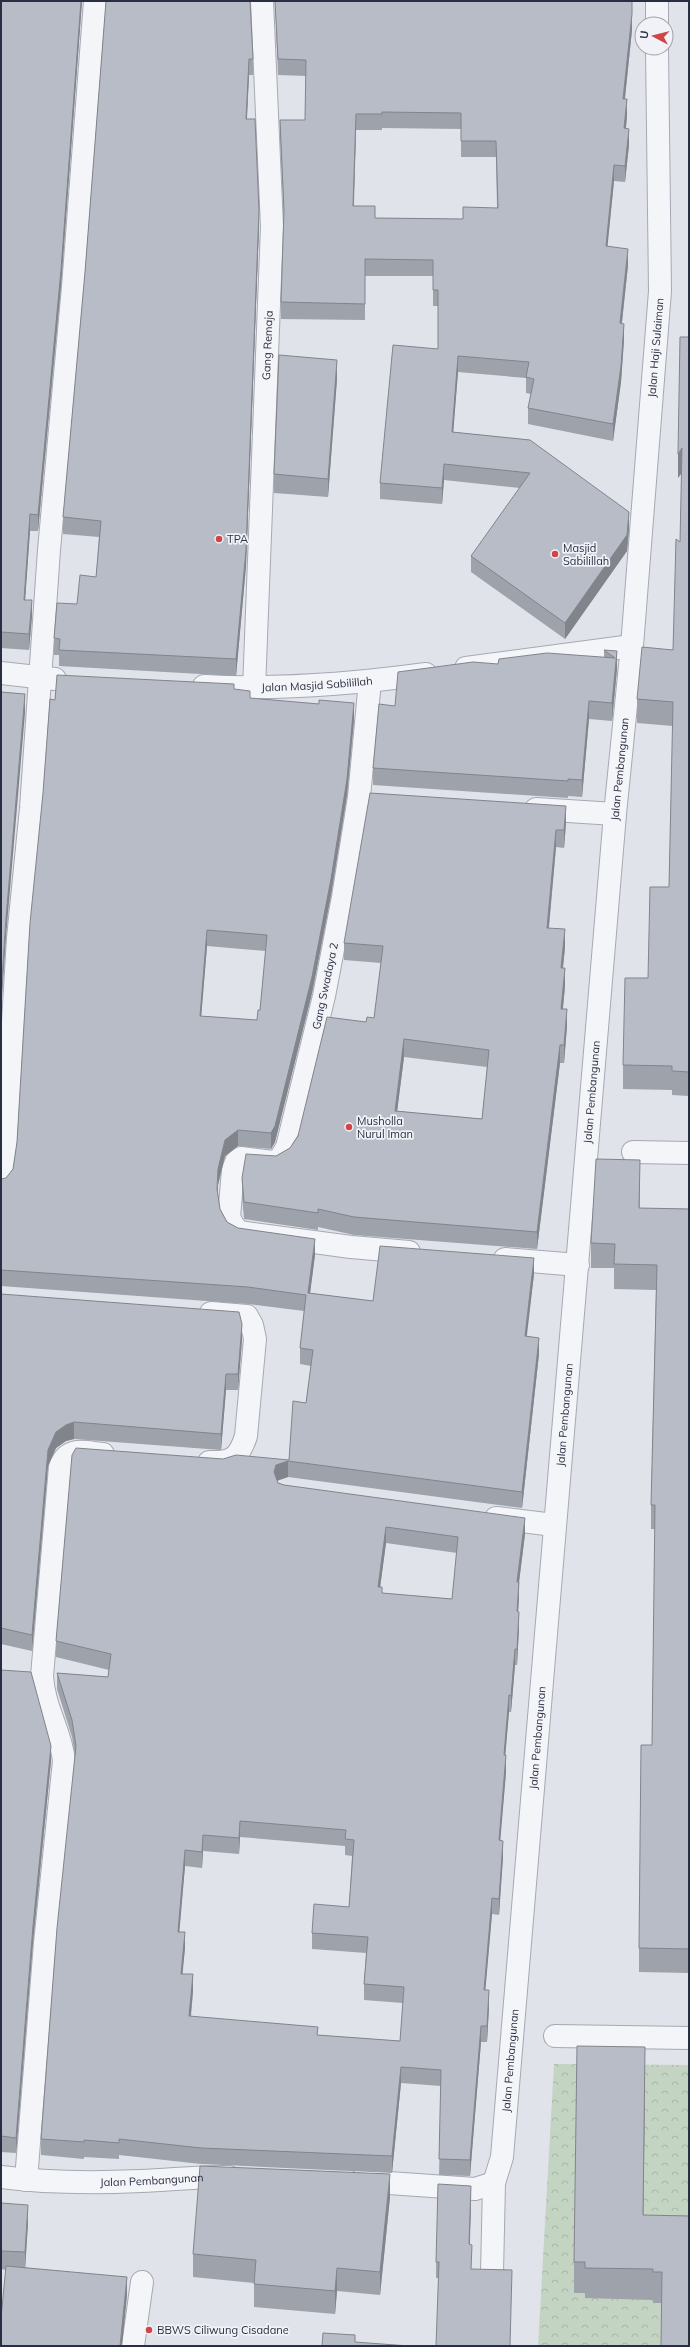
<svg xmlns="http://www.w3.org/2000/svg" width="690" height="2347" font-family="Mulish,sans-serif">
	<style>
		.park { fill: url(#park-crowns) }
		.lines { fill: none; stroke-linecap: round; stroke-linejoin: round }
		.service-casing { stroke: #a6a9b4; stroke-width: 24 }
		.minor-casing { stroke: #a6a9b4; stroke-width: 24 }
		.service { stroke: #f4f5f8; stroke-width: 22 }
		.minor { stroke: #f4f5f8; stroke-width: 22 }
		.wall { fill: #9ea2ab; fill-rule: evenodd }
		.shaded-wall { fill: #81848b }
		.building { fill: #b8bcc7; stroke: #81848b; fill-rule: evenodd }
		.poi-dot { fill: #d04548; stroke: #f1f2f7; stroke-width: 1.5 }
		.labels { text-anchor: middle; stroke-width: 3.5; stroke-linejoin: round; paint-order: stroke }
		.street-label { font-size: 11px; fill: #292f42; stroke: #f1f2f7 }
		.poi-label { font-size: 11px; fill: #292f42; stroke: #f1f2f7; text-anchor: start }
	</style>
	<defs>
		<pattern id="park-crowns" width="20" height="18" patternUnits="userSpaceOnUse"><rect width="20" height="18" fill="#c4d4c2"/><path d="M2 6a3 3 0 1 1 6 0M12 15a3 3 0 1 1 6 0" fill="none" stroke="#a8b6a8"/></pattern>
	</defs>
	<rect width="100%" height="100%" fill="#e1e3ea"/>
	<!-- park -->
	<path class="park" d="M 554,2064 L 689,2065 L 689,2346 L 538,2346 Z"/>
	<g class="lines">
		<!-- service casing -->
		<g class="service-casing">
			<path id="service" d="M 133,2346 L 142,2282"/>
		</g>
		<!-- minor casing -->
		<g class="minor-casing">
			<g id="minor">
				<path d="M 657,1 L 657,24"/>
				<path d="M 466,668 L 632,646"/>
				<path d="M 1,673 L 55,679"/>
				<path d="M 370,681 L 359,797 L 343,897 L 324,996 L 287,1147 L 280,1159 L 272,1162 L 241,1158 L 236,1162 L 233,1170 L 229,1217 L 233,1225 L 239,1232 L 351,1247 L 409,1252"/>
				<path id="s1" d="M 204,686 C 278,690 352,684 426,674"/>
				<path id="s2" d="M 254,689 L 272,227 L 262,1"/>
				<path d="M 536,809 L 615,814"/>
				<path d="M 633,1152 L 689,1153"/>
				<path d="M 1,1183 L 5,1157 L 18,938 L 31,808 L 49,550 L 73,287 L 95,1"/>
				<path d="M 505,1259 L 578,1265"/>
				<path d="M 209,1462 C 232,1463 239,1458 246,1436 L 255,1339 L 252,1325 L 247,1316 L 211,1313"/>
				<path d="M 496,1518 L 554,1525"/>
				<path d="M 555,2036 L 689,2038"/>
				<path id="s3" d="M 1,2177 C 46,2183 95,2183 141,2181 C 171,2180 200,2176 229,2177"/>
				<path d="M 26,2180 L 45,1943 L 64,1761 C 61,1731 44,1709 42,1676 L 60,1467 C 68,1446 85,1452 103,1454"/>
				<path d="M 360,2181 L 475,2189 L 494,2183"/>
				<path id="s4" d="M 492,2273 L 494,2183 L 502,2157 L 615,814 L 632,646 L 660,291 L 657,48"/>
			</g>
		</g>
		<!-- service -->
		<use href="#service" class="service"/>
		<!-- minor -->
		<use href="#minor" class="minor"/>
	</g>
	<!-- wall -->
	<path class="wall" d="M 1,1 L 82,1 L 61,286 L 38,531 L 30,531 L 25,600 L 32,616 L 29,650 L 1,648 Z
		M 106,1 L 253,59 L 253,75 L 249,75 L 247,119 L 259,227 L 246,566 L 236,676 L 59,666 L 59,655 L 54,655 L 54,638 L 96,577 L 99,537 L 63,534 L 63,517 L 85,272 Z
		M 275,1 L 632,1 L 632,30 L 625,99 L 627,116 L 626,129 L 629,145 L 625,182 L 614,181 L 607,246 L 628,265 L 622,323 L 624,340 L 621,382 L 613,441 L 528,424 L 528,408 L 531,394 L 526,393 L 526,378 L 458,372 L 453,432 L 530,440 L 629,529 L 627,551 L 565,639 L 471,572 L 471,556 L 520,488 L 444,480 L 442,504 L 380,499 L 380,483 L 438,349 L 438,306 L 433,306 L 433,276 L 365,276 L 365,320 L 281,319 L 281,302 L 284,219 L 280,136 L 280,120 L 305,120 L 306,76 L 278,75 ZM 382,128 L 461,129 L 461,157 L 496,157 L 497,208 L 463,219 L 375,218 L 354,206 L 356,130 L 382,130 Z
		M 689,337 L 689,1096 L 672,1095 L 672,1090 L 623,1089 L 623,1065 L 648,978 L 669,887 L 673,726 L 637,723 L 637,699 L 673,650 L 680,542 L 682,473 L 678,478 Z
		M 337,379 L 328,497 L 274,493 L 274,474 Z
		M 604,650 L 617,651 L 617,669 L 612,721 L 589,719 L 582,797 L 568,796 L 568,798 L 373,785 L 373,768 L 395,706 L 498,664 L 604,657 Z
		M 234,689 L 250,698 L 354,720 L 347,795 L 331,895 L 312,993 L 275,1142 L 271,1149 L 238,1146 L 225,1156 L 218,1185 L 218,1194 L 220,1209 L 227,1222 L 238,1228 L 315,1255 L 310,1293 L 373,1301 L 534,1274 L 526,1337 L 539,1354 L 522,1508 L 288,1477 L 277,1481 L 278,1483 L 284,1485 L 525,1534 L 519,1582 L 519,1598 L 518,1612 L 519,1628 L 517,1665 L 515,1665 L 511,1712 L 509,1712 L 505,1755 L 506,1772 L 500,1840 L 503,1857 L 499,1915 L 492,1914 L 485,1990 L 489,2007 L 487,2042 L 481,2042 L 470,2176 L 439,2175 L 441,2086 L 401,2083 L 392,2173 L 201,2164 L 119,2155 L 119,2159 L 84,2157 L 84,2159 L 41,2155 L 41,2139 L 75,1756 L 72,1737 L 57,1689 L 57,1673 L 108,1677 L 109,1670 L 56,1657 L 56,1641 L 223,1459 L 289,1460 L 306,1403 L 311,1366 L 300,1364 L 300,1348 L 304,1311 L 248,1304 L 1,1286 L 6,1178 L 13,1169 L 17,1142 L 55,700 ZM 207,946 L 266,951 L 260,1010 L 257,1020 L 201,1016 ZM 386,1543 L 457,1553 L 452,1599 L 382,1593 L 380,1587 ZM 240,1837 L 345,1846 L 345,1855 L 352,1856 L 349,1907 L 312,1933 L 312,1949 L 366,1953 L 364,1984 L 364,2000 L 403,2003 L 400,2041 L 318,2035 L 191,2017 L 193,1991 L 182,1974 L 185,1948 L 179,1932 L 185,1866 L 202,1868 L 203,1851 L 239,1854 Z
		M 566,823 L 564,848 L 556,847 L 549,928 L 565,947 L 563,968 L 565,986 L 563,1009 L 567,1026 L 564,1063 L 560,1063 L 537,1249 L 354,1235 L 318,1227 L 318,1230 L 244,1219 L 242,1196 L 242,1178 L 276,1156 L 290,1148 L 366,1022 L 374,1018 L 381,963 L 344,960 L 344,943 ZM 404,1057 L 487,1067 L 482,1119 L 397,1111 Z
		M 640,1184 L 639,1208 L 689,1209 L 689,1973 L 639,1972 L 639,1948 L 652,1745 L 655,1529 L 651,1529 L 651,1505 L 656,1290 L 614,1289 L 614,1268 L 591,1268 L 591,1243 Z
		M 1,1294 L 242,1340 L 238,1390 L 226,1390 L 221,1450 L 74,1439 L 66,1441 L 56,1448 L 48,1466 L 32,1651 L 1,1644 Z
		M 1,1670 L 51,1761 L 33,1942 L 16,2153 L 1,2152 Z
		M 645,2078 L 643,2215 L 689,2216 L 662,2303 L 653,2303 L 653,2300 L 585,2298 L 585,2293 L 574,2293 L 574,2262 Z
		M 390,2197 L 380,2295 L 337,2291 L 335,2314 L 254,2307 L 254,2283 L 193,2277 L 193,2254 Z
		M 471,2201 L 470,2244 L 471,2269 L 439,2278 L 436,2278 L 436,2262 Z
		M 1,2203 L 28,2223 L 25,2267 L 127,2296 L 6,2270 L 1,2269 Z"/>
	<!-- shaded-wall -->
	<path class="shaded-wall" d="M 81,1 L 82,1 L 61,286 L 38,531 L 38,515 Z
		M 632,14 L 632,30 L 623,115 L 623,99 Z
		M 249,59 L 249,75 L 246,135 L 246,119 Z
		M 627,99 L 627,116 L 624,144 L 624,128 Z
		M 356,114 L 356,130 L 353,222 L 353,206 Z
		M 629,129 L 629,145 L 625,182 L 625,166 Z
		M 614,165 L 614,181 L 606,262 L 606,246 Z
		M 259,211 L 259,227 L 246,566 L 236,676 L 236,659 Z
		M 628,249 L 628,265 L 620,339 L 620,323 Z
		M 624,324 L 624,340 L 621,382 L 613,441 L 613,424 Z
		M 458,356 L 458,372 L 452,448 L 452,432 Z
		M 337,360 L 337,379 L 328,497 L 328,479 Z
		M 682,448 L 682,472 L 678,478 L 678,454 Z
		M 444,464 L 444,480 L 442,504 L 442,488 Z
		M 629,512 L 629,529 L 627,551 L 565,639 L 565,623 Z
		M 30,514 L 30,531 L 24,616 L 24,600 Z
		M 32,600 L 32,616 L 29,650 L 29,634 Z
		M 617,651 L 617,669 L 612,721 L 612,703 Z
		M 25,694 L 25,713 L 6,937 L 1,1013 L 1,995 L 6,918 Z
		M 589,701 L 589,719 L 582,797 L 582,780 Z
		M 354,703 L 354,720 L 347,795 L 331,895 L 312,993 L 275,1142 L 271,1149 L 271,1133 Z
		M 566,806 L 566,823 L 564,848 L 564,830 Z
		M 556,830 L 556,847 L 547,945 L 547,928 Z
		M 565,929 L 565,947 L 561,985 L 561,968 Z
		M 207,930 L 207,946 L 200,1032 L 200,1016 Z
		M 565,968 L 565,986 L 561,1026 L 561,1009 Z
		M 567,1009 L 567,1026 L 564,1063 L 564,1045 Z
		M 404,1039 L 404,1057 L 395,1128 L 395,1111 Z
		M 560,1045 L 560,1063 L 537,1249 L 537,1232 Z
		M 238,1130 L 238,1146 L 225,1156 L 218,1185 L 217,1205 L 218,1169 L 225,1140 Z
		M 640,1160 L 640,1184 L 639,1233 L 639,1208 Z
		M 315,1239 L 315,1255 L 308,1309 L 308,1293 Z
		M 534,1258 L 534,1274 L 525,1352 L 525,1336 Z
		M 2,1269 L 2,1286 L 1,1286 L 1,1270 Z
		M 242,1324 L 242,1340 L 238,1390 L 238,1374 Z
		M 539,1338 L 539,1354 L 522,1508 L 522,1492 Z
		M 226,1374 L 226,1390 L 221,1450 L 221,1434 Z
		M 74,1422 L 74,1439 L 66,1441 L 56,1448 L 48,1466 L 32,1651 L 32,1635 L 48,1450 L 56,1432 L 66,1425 Z
		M 288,1461 L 288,1477 L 276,1481 L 274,1472 L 276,1465 Z
		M 525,1518 L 525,1534 L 517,1598 L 517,1582 Z
		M 386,1527 L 386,1543 L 378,1603 L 378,1587 Z
		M 519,1582 L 519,1598 L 517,1628 L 517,1611 Z
		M 519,1612 L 519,1628 L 517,1665 L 517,1649 Z
		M 515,1649 L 515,1665 L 511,1712 L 511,1696 Z
		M 509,1695 L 509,1712 L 504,1771 L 504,1755 Z
		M 51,1746 L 51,1761 L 33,1942 L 16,2153 L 16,2138 L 33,1926 Z
		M 506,1755 L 506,1772 L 499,1856 L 499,1840 Z
		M 240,1821 L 240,1837 L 239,1854 L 239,1838 Z
		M 203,1835 L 203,1851 L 202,1868 L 202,1852 Z
		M 503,1841 L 503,1857 L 499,1915 L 499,1899 Z
		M 185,1850 L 185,1866 L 178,1948 L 178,1932 Z
		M 492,1898 L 492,1914 L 484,2006 L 484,1990 Z
		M 185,1932 L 185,1948 L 181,1990 L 181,1974 Z
		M 193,1974 L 193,1991 L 189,2032 L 189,2016 Z
		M 489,1990 L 489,2007 L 487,2042 L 487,2026 Z
		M 481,2026 L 481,2042 L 470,2176 L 470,2160 Z
		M 645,2047 L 645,2078 L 643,2246 L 643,2215 Z
		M 401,2067 L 401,2083 L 392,2173 L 392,2156 Z
		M 390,2174 L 390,2197 L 380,2295 L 380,2272 Z
		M 471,2186 L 471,2201 L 469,2260 L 469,2244 Z
		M 28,2205 L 28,2223 L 25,2271 L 25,2252 Z
		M 337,2268 L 337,2291 L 335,2314 L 335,2291 Z
		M 127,2277 L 127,2296 L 122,2346 L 120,2346 Z"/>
	<!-- building -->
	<path class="building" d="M 1,1 L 81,1 L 61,270 L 38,515 L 30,514 L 24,600 L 32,600 L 29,634 L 1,632 Z
		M 106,1 L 250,1 L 253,59 L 249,59 L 246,119 L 255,119 L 259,211 L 246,550 L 236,659 L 59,650 L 60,639 L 54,638 L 57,603 L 77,604 L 80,575 L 96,577 L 101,521 L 63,517 L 85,272 Z
		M 275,1 L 632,1 L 632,14 L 623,99 L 627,99 L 624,128 L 629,129 L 625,166 L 614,165 L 606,246 L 628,249 L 620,323 L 624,324 L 621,366 L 613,424 L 528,408 L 534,379 L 526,377 L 529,362 L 458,356 L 452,432 L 530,440 L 629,512 L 627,535 L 565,623 L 471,556 L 530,473 L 444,464 L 442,488 L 380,483 L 393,345 L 438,349 L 438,290 L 433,290 L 433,260 L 365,259 L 365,304 L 281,302 L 284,210 L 280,120 L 305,120 L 306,60 L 278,59 ZM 382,112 L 461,113 L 461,141 L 496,141 L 498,208 L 463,207 L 463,219 L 375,218 L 375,206 L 353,206 L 356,114 L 382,114 Z
		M 680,337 L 689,337 L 689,1072 L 672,1071 L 672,1066 L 623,1065 L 625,978 L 648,978 L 650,887 L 669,887 L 673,702 L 637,699 L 642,647 L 673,650 L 676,539 L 680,542 L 682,448 L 678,454 Z
		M 279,355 L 337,360 L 328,479 L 274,474 Z
		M 604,650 L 617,651 L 612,703 L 589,701 L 582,780 L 568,779 L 568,781 L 373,768 L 379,704 L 395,706 L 398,672 L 473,662 L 498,664 L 499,659 L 547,653 L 615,658 Z
		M 57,675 L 234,684 L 234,689 L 250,691 L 250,698 L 319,704 L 319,700 L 354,703 L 347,779 L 331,879 L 312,977 L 275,1126 L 271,1133 L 238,1130 L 225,1140 L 218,1169 L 217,1189 L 220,1209 L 227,1222 L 238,1228 L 315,1239 L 308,1293 L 373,1301 L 380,1246 L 534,1258 L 525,1336 L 539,1338 L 522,1492 L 288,1461 L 276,1465 L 274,1472 L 278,1483 L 284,1485 L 525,1518 L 517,1582 L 519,1582 L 517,1611 L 519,1612 L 517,1649 L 515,1649 L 511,1696 L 509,1695 L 504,1755 L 506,1755 L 499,1840 L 503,1841 L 499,1899 L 492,1898 L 484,1990 L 489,1990 L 487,2026 L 481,2026 L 470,2160 L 439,2159 L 441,2070 L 401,2067 L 392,2156 L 201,2148 L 119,2139 L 119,2143 L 84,2140 L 84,2142 L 41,2139 L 57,1928 L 76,1746 L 72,1720 L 57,1673 L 108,1677 L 111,1654 L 56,1641 L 72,1455 L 76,1448 L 223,1459 L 236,1455 L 289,1460 L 293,1401 L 306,1403 L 313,1350 L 300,1348 L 306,1295 L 248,1287 L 1,1270 L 1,1179 L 6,1178 L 13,1169 L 17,1142 L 30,923 L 43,793 L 50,699 L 55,700 ZM 207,930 L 267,935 L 260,1010 L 258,1010 L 257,1020 L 200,1016 ZM 386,1527 L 458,1537 L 452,1599 L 382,1593 L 382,1587 L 378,1587 ZM 240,1821 L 346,1830 L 345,1839 L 354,1840 L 349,1907 L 314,1904 L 312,1933 L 368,1937 L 364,1984 L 404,1987 L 400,2041 L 317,2035 L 318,2027 L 189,2016 L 193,1974 L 181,1974 L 185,1932 L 178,1932 L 185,1850 L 202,1852 L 203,1835 L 239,1838 Z
		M 1,692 L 25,694 L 6,918 L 1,995 Z
		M 370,793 L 566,806 L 564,830 L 556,830 L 547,928 L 565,929 L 561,968 L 565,968 L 561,1009 L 567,1009 L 564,1045 L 560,1045 L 537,1232 L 354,1217 L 318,1209 L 318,1213 L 244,1202 L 242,1178 L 246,1154 L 276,1156 L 290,1148 L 298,1136 L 327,1017 L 366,1022 L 367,1017 L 374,1018 L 383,946 L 344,943 ZM 404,1039 L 489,1050 L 482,1119 L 395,1111 Z
		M 596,1159 L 640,1160 L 639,1208 L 689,1209 L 689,1949 L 639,1948 L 641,1745 L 652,1745 L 655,1505 L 651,1505 L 657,1265 L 614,1264 L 615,1244 L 591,1243 Z
		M 1,1294 L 239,1312 L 242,1324 L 238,1374 L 226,1374 L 221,1434 L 74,1422 L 66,1425 L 56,1432 L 48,1450 L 32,1635 L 1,1628 Z
		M 1,1670 L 31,1672 L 51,1746 L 33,1926 L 16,2138 L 1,2136 Z
		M 577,2046 L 645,2047 L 643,2215 L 689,2216 L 689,2346 L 661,2346 L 662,2272 L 653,2272 L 653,2269 L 585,2268 L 585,2262 L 574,2262 Z
		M 200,2166 L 390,2174 L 380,2272 L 337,2268 L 335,2291 L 254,2284 L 256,2260 L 193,2254 Z
		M 438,2184 L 471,2186 L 469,2244 L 472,2245 L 471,2269 L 512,2270 L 510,2346 L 436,2346 L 439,2262 L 436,2262 Z
		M 1,2203 L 28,2205 L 25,2252 L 1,2251 Z
		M 6,2266 L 127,2277 L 120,2346 L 1,2346 L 1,2318 Z
		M 323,2333 L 355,2335 L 355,2342 L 409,2346 L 322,2346 Z"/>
	<!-- markers -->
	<g class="poi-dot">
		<circle cx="219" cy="539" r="4"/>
		<circle cx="555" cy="554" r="4"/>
		<circle cx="349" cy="1127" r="4"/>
		<circle cx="149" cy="2330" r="4"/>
	</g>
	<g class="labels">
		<!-- street labels -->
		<g class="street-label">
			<text dy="4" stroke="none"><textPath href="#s2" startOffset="344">Gang Remaja</textPath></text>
			<text dy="4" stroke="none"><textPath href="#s4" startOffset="1933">Jalan Haji Sulaiman</textPath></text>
			<text dy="4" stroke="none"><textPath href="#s1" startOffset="113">Jalan Masjid Sabilillah</textPath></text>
			<text dy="4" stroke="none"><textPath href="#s4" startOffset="1510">Jalan Pembangunan</textPath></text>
			<text transform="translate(325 986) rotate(-78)" y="4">Gang Swadaya 2</text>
			<text dy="4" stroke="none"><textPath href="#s4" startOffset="1186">Jalan Pembangunan</textPath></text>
			<text dy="4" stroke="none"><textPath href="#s4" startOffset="862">Jalan Pembangunan</textPath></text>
			<text dy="4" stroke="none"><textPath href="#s4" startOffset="538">Jalan Pembangunan</textPath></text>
			<text dy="4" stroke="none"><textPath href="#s4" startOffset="214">Jalan Pembangunan</textPath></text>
			<text dy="4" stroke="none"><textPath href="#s3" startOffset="151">Jalan Pembangunan</textPath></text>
		</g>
		<!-- poi labels -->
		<g class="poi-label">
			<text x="227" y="543">TPA</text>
			<text x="563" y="552">Masjid<tspan x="563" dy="13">Sabilillah</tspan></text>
			<text x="357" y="1125">Musholla<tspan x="357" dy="13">Nurul Iman</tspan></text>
			<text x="157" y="2334">BBWS Ciliwung Cisadane</text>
		</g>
	</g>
	<!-- border -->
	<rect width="690" height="2347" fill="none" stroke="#292f42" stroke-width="4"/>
	<!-- north arrow -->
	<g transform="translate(654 36) rotate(277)"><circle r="19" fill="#f1f2f7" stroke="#a1a4af"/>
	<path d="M0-3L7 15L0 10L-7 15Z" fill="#d04548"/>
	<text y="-6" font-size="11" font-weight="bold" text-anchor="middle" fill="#292f42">U</text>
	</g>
</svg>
